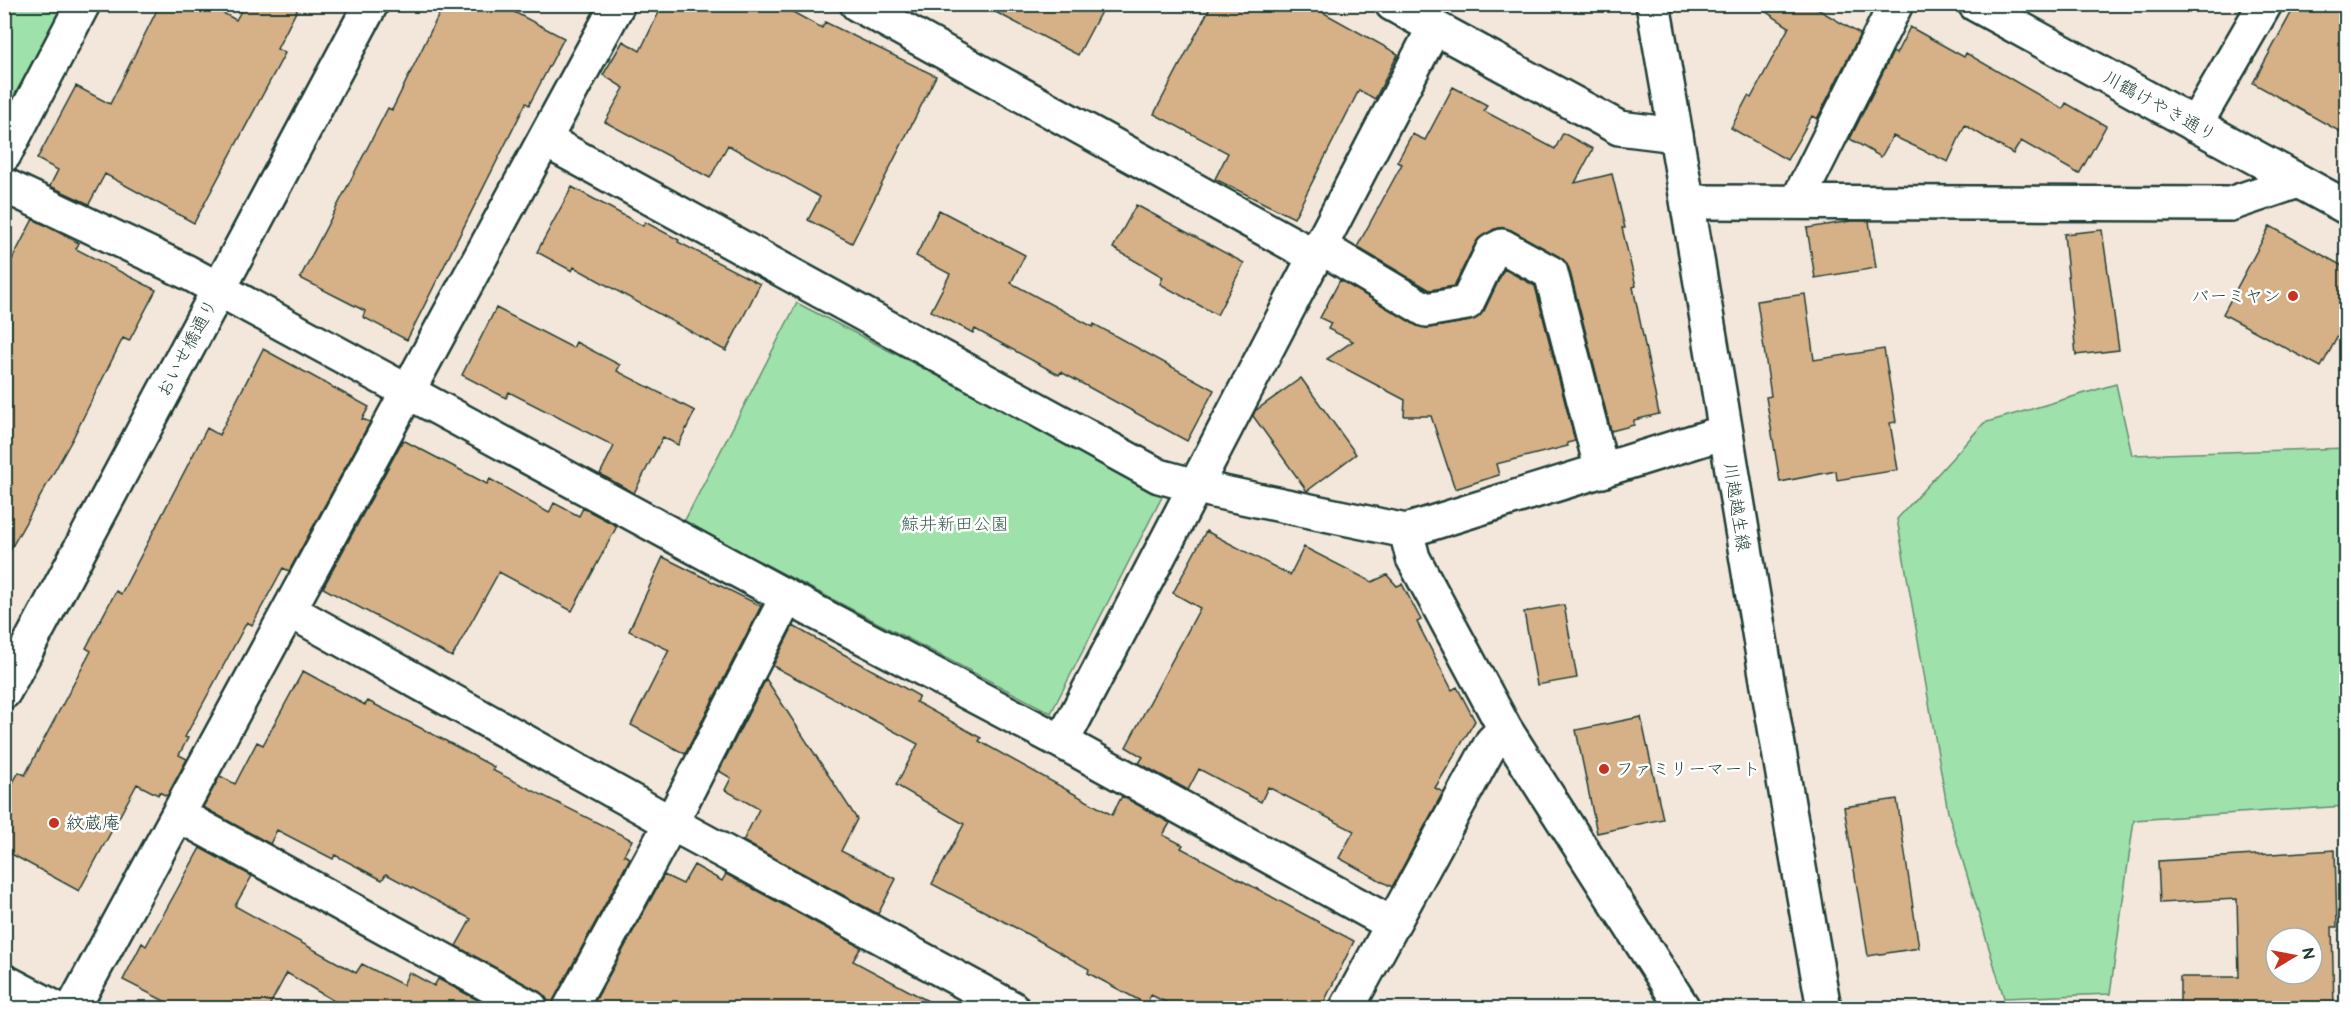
<svg xmlns="http://www.w3.org/2000/svg" width="2351" height="1013" font-family="'Balsamiq Sans','Klee One',sans-serif">
	<style>
		.green { fill: #9fe1ab; stroke: #5f8f70; stroke-width: 1.5 }
		.building { fill: #d6b087; stroke: #1f3d34; stroke-width: 1.5; fill-rule: evenodd }
		.lines { fill: none; stroke-linecap: round; stroke-linejoin: round }
		.street-casing { stroke: #1f3d34; stroke-width: 38 }
		.secondary-casing { stroke: #1f3d34; stroke-width: 38 }
		.street { stroke: #fff; stroke-width: 33 }
		.secondary { stroke: #fff; stroke-width: 33 }
		.poi-dot { fill: #c8321e; stroke: #fff; stroke-width: 2 }
		.labels { text-anchor: middle; stroke-width: 5; stroke-linejoin: round; paint-order: stroke }
		.street-label { font-size: 18px; fill: #1f3d34; stroke: #fff }
		.poi-label { font-size: 18px; fill: #1f3d34; stroke: #fff; text-anchor: start }
		.park-label { font-size: 18px; fill: #395e4c; stroke: #fff }
	</style>
	<rect width="100%" height="100%" fill="#f3e7db"/>
	<filter id="ink" filterUnits="userSpaceOnUse"><feTurbulence type="fractalNoise" baseFrequency=".0167" numOctaves="2"/><feDisplacementMap in="SourceGraphic" scale="12" xChannelSelector="R" yChannelSelector="G"/><feConvolveMatrix kernelMatrix="1 2 1 2 8 2 1 2 1" color-interpolation-filters="sRGB"/></filter>
	<g filter="url(#ink)">
		<!-- green -->
		<path class="green" d="M 5,5 L 66,5 L 5,120 Z
			M 797,303 L 1164,493 L 1051,713 L 684,522 Z
			M 2116,384 L 2132,455 L 2346,448 L 2346,806 L 2134,820 L 2110,994 L 2004,998 L 1948,812 L 1897,519 L 1984,423 Z"/>
		<!-- building -->
		<path class="building" d="M 160,4 L 206,4 L 236,20 L 245,4 L 300,4 L 277,49 L 285,53 L 194,223 L 105,174 L 89,204 L 50,186 L 58,170 L 37,159 L 76,86 L 110,104 Z
			M 444,4 L 499,4 L 564,38 L 529,105 L 526,103 L 407,340 L 363,317 L 365,311 L 300,278 L 388,108 L 392,110 Z
			M 663,4 L 778,4 L 822,28 L 825,22 L 936,76 L 852,243 L 808,220 L 820,197 L 728,145 L 710,178 L 605,122 L 624,88 L 603,75 L 623,41 L 640,51 Z
			M 980,4 L 1105,4 L 1078,55 Z
			M 1212,4 L 1308,4 L 1398,54 L 1375,99 L 1359,90 L 1294,218 L 1215,179 L 1228,153 L 1154,114 Z
			M 1754,4 L 1809,4 L 1860,34 L 1817,119 L 1812,116 L 1787,160 L 1731,128 L 1748,96 L 1751,98 L 1789,27 Z
			M 2296,4 L 2346,4 L 2346,135 L 2253,83 Z
			M 1910,27 L 1964,57 L 1966,53 L 2063,109 L 2066,103 L 2106,126 L 2079,174 L 2021,141 L 2013,154 L 1965,125 L 1948,162 L 1893,136 L 1881,157 L 1850,139 L 1893,52 L 1896,54 Z
			M 1453,87 L 1487,105 L 1484,111 L 1555,149 L 1563,133 L 1593,149 L 1575,183 L 1612,174 L 1625,228 L 1622,228 L 1636,286 L 1633,287 L 1659,414 L 1634,420 L 1634,425 L 1611,431 L 1569,268 L 1560,257 L 1511,230 L 1494,229 L 1476,242 L 1454,286 L 1430,290 L 1357,247 L 1402,164 L 1397,162 L 1412,134 L 1425,140 Z
			M 572,187 L 643,226 L 645,222 L 679,240 L 678,242 L 760,284 L 726,351 L 574,267 L 572,271 L 537,252 Z
			M 1136,205 L 1244,263 L 1217,315 L 1160,284 L 1163,277 L 1113,248 Z
			M 939,210 L 1025,255 L 1011,283 L 1093,327 L 1094,324 L 1214,390 L 1187,441 L 1061,372 L 1059,375 L 975,329 L 973,333 L 931,311 L 950,274 L 916,256 Z
			M 33,219 L 79,243 L 76,249 L 156,290 L 129,341 L 123,338 L 72,440 L 4,561 L 4,275 Z
			M 1851,221 L 1869,221 L 1876,268 L 1815,278 L 1807,228 Z
			M 2270,226 L 2346,268 L 2346,321 L 2321,367 L 2223,314 Z
			M 2102,230 L 2119,350 L 2076,355 L 2064,234 Z
			M 1504,269 L 1535,286 L 1575,441 L 1567,443 L 1568,446 L 1496,464 L 1499,475 L 1455,489 L 1431,416 L 1404,416 L 1405,400 L 1327,359 L 1353,341 L 1328,329 L 1331,323 L 1320,318 L 1340,280 L 1417,326 L 1429,328 L 1470,321 L 1484,311 Z
			M 1805,294 L 1814,360 L 1884,349 L 1896,422 L 1890,423 L 1898,470 L 1837,480 L 1836,471 L 1780,482 L 1766,397 L 1771,396 L 1757,301 Z
			M 496,308 L 573,348 L 576,342 L 620,365 L 617,371 L 695,411 L 678,445 L 663,437 L 634,493 L 600,474 L 614,446 L 509,392 L 506,398 L 462,375 Z
			M 263,349 L 369,407 L 362,419 L 370,422 L 289,571 L 283,568 L 252,625 L 247,622 L 185,737 L 188,738 L 179,755 L 187,759 L 167,796 L 159,792 L 158,795 L 137,784 L 79,891 L 4,850 L 4,798 L 19,772 L 25,775 L 91,651 L 86,648 L 116,591 L 121,594 L 207,428 L 219,435 Z
			M 1301,378 L 1356,454 L 1307,491 L 1253,416 L 1255,411 Z
			M 403,440 L 487,484 L 490,479 L 549,513 L 554,503 L 579,516 L 583,508 L 617,526 L 572,611 L 499,572 L 452,657 L 323,588 Z
			M 1206,531 L 1290,575 L 1304,547 L 1372,582 L 1387,575 L 1397,586 L 1402,584 L 1421,620 L 1417,622 L 1452,690 L 1457,687 L 1475,721 L 1435,788 L 1443,792 L 1392,887 L 1339,858 L 1354,831 L 1268,787 L 1261,802 L 1199,769 L 1188,790 L 1139,763 L 1143,757 L 1126,747 L 1200,608 L 1173,593 Z
			M 663,557 L 761,606 L 685,754 L 631,725 L 669,650 L 629,631 Z
			M 1564,605 L 1577,678 L 1537,685 L 1524,612 Z
			M 793,626 L 919,696 L 916,702 L 981,738 L 979,741 L 1112,815 L 1122,796 L 1170,823 L 1163,835 L 1183,845 L 1181,848 L 1354,941 L 1321,1008 L 1178,1008 L 1151,995 L 1146,1004 L 1088,973 L 1089,969 L 1020,930 L 932,884 L 964,824 L 896,785 L 918,744 L 773,666 Z
			M 303,671 L 365,705 L 368,701 L 444,740 L 494,767 L 492,770 L 632,840 L 624,855 L 630,858 L 554,999 L 551,1008 L 540,992 L 456,946 L 471,919 L 386,874 L 382,880 L 335,855 L 333,859 L 277,830 L 270,844 L 203,807 L 220,776 L 235,784 L 257,742 L 263,745 Z
			M 766,679 L 857,819 L 841,851 L 896,879 L 878,914 L 743,841 L 759,809 L 725,790 L 731,778 L 719,771 Z
			M 1641,717 L 1663,819 L 1597,833 L 1576,730 Z
			M 1897,799 L 1919,948 L 1868,956 L 1844,807 Z
			M 200,848 L 252,876 L 235,906 L 356,973 L 362,964 L 403,985 L 409,972 L 434,986 L 438,979 L 493,1008 L 336,1008 L 339,1004 L 287,973 L 268,1008 L 178,1008 L 123,980 L 142,943 L 146,946 Z
			M 2335,850 L 2337,927 L 2332,927 L 2334,1008 L 2180,1008 L 2180,977 L 2239,977 L 2237,899 L 2160,903 L 2158,861 ZM 2276,938 L 2312,938 L 2312,974 L 2276,974 Z
			M 694,865 L 722,881 L 726,874 L 861,947 L 853,961 L 941,1008 L 600,1008 L 593,1005 L 664,875 L 683,884 Z"/>
		<g class="lines">
			<!-- street casing -->
			<g class="street-casing">
				<path id="street" d="M 857,4 L 1314,256
					M 1392,4 L 1619,128 L 1676,135
					M 2195,125 L 2265,4
					M 545,140 L 1159,476 L 1214,491 L 1406,531 L 1725,432
					M 4,155 L 83,4
					M 4,185 L 187,272 L 787,597 L 1062,742 L 1392,924
					M 1689,202 L 2230,204 L 2298,181
					M 1797,202 L 1896,4
					M 1319,246 L 1426,310 L 1467,303 L 1492,251 L 1502,246 L 1551,273 L 1602,471
					M 1406,531 L 1413,558 L 1505,729 L 1683,1008
					M 289,610 L 671,823 L 1012,1008
					M 1062,742 L 1434,28
					M 179,815 L 531,1008
					M 4,981 L 55,1008
					M 73,1008 L 618,4
					M 570,1008 L 671,823 L 787,597
					M 1347,1008 L 1492,742 L 1505,729"/>
			</g>
			<!-- secondary casing -->
			<g class="secondary-casing">
				<path id="secondary" d="M 1653,4 C 1713,339 1763,675 1824,1008
					M 1975,4 L 2346,207
					M 4,692 L 371,4"/>
			</g>
			<!-- street -->
			<use href="#street" class="street"/>
			<!-- secondary -->
			<use href="#secondary" class="secondary"/>
		</g>
	</g>
	<!-- markers -->
	<g class="poi-dot">
		<circle cx="2293" cy="296" r="6"/>
		<circle cx="1604" cy="769" r="6"/>
		<circle cx="54" cy="823" r="6"/>
	</g>
	<g class="labels">
		<!-- street labels -->
		<g class="street-label">
			<text transform="translate(2160 106) rotate(29)" y="6">川鶴けやき通り</text>
			<text transform="translate(187 348) rotate(-62)" y="6">おいせ橋通り</text>
			<text transform="translate(1737 507) rotate(81)" y="6">川越越生線</text>
		</g>
		<!-- poi labels -->
		<g class="poi-label">
			<text x="2281" y="302" text-anchor="end">バーミヤン</text>
			<text x="1616" y="775">ファミリーマート</text>
			<text x="66" y="829">紋蔵庵</text>
		</g>
		<!-- park labels -->
		<g class="park-label">
			<text x="955" y="530">鯨井新田公園</text>
		</g>
	</g>
	<!-- margin -->
	<rect width="2351" height="1013" fill="none" stroke="#fff" stroke-width="24"/>
	<rect x="12" y="12" width="2327" height="989" fill="none" stroke="#1f3d34" stroke-width="2" filter="url(#ink)"/>
	<!-- north arrow -->
	<g transform="translate(2294 956) rotate(80)"><circle r="28" fill="#ffffff" stroke="#a5b1ae" stroke-width="1.5"/>
	<path d="M0-4.5L10 22L0 15L-10 22Z" fill="#c8321e"/>
	<text y="-9" font-size="16" font-weight="bold" text-anchor="middle" fill="#1f3d34">N</text>
	</g>
</svg>
